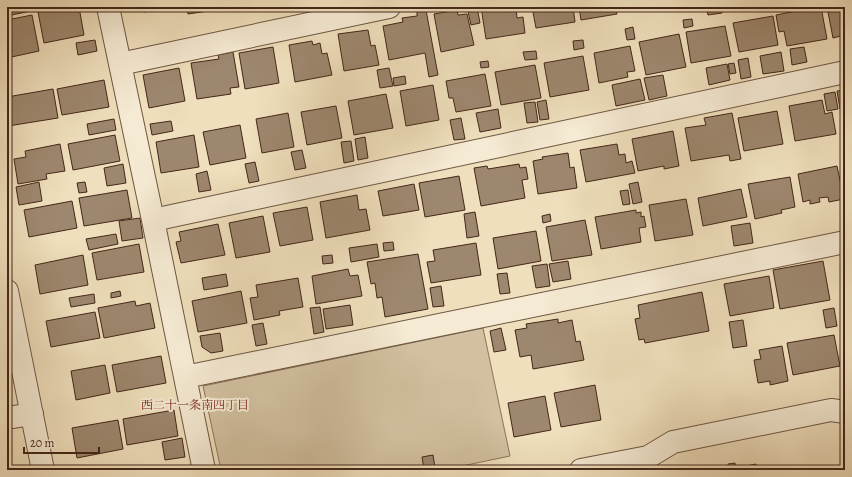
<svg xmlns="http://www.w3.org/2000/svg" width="852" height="477" font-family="Alegreya,'Noto Serif JP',serif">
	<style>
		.green { fill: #d2c0a0; stroke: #8b745c }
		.building { fill: #9d876e; stroke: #442719 }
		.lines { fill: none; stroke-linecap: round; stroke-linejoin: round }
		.minor-casing { stroke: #6f5542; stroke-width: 24 }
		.tertiary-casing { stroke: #6f5542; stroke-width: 24 }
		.minor { stroke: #f5ead3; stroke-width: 22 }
		.tertiary { stroke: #f5ead3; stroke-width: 22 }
		.labels { text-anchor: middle; stroke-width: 4; stroke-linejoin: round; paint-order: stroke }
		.neighbourhood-label { font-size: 12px; fill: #7a1f14; stroke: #f5ead3 }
	</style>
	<rect width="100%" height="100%" fill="#efdfbc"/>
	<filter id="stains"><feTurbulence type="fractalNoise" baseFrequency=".005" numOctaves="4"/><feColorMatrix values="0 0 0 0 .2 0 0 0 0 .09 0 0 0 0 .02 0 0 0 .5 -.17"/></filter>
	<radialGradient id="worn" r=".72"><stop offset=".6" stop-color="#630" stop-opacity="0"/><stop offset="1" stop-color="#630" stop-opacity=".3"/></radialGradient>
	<!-- green -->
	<path class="green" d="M 483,328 L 510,456 L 443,470 L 221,470 L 203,386 Z"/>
	<!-- building -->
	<path class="building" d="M 7,7 L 31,7 L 31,11 L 7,16 Z
		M 65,7 L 79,7 L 84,35 L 44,43 L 38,12 Z
		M 143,7 L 208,7 L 208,11 L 188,14 L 187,9 L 174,11 L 173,7 L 144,12 Z
		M 467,7 L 477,7 L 480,23 L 471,25 Z
		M 481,7 L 516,7 L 517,18 L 523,17 L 525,33 L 486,39 Z
		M 532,7 L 573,7 L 575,22 L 536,28 Z
		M 579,7 L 615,7 L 617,14 L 581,20 Z
		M 706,7 L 721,7 L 722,13 L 708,15 Z
		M 817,7 L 821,7 L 827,39 L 787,46 L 784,31 L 779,32 L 776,15 Z
		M 827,7 L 845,7 L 845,35 L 833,38 Z
		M 426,10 L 438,75 L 429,77 L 425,53 L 389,60 L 383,26 L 403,22 L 402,18 L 417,16 L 417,11 Z
		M 457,10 L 458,15 L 467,14 L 474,45 L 441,52 L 434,14 Z
		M 32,15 L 39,51 L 7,58 L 7,20 Z
		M 773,16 L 778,45 L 739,52 L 733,23 Z
		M 692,19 L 693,26 L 684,28 L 683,20 Z
		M 725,26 L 731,56 L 691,63 L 686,32 Z
		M 633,27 L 635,39 L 627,40 L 625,29 Z
		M 368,30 L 371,46 L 375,45 L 379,65 L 344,71 L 338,34 Z
		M 679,34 L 686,67 L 646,75 L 639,42 Z
		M 95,40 L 97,51 L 78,55 L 76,43 Z
		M 583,40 L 584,48 L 574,50 L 573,41 Z
		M 312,41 L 313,45 L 320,43 L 322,54 L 327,53 L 332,75 L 295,82 L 289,45 Z
		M 630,46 L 635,71 L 627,72 L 628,77 L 599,83 L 594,53 Z
		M 273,47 L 279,83 L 245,89 L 239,53 Z
		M 804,47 L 807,62 L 792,65 L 790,49 Z
		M 536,51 L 537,59 L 525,60 L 523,52 Z
		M 233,52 L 239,87 L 230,88 L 231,94 L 197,99 L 191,63 L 219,59 L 218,55 Z
		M 781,52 L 784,71 L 763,74 L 760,56 Z
		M 583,56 L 589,90 L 550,97 L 544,63 Z
		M 748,58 L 751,77 L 741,79 L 738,60 Z
		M 488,61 L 489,67 L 481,68 L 480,62 Z
		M 734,63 L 736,73 L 730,74 L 728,64 Z
		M 727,64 L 730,80 L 709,85 L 706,68 Z
		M 535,65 L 541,98 L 501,105 L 495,72 Z
		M 179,68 L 185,101 L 149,108 L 143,75 Z
		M 389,68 L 393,86 L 380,88 L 377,70 Z
		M 485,74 L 491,106 L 456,112 L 453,98 L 449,98 L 446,81 Z
		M 663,75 L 667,96 L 649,100 L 644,78 Z
		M 405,76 L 406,84 L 394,86 L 393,78 Z
		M 640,79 L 645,100 L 616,106 L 612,85 Z
		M 104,80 L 109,107 L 62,115 L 57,89 Z
		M 433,85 L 439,120 L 406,126 L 400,91 Z
		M 53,89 L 58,118 L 8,126 L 7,97 Z
		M 845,90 L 845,108 L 840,109 L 837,91 Z
		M 835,92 L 838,109 L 827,111 L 824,94 Z
		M 386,94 L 393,128 L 354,135 L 348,101 Z
		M 546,100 L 549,119 L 540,120 L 537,102 Z
		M 822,100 L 825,114 L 832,112 L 836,134 L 795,141 L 789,106 Z
		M 535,102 L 538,122 L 527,123 L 524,103 Z
		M 336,106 L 342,138 L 307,145 L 301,112 Z
		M 498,109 L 501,128 L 480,132 L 476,113 Z
		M 777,111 L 783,144 L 744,151 L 738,118 Z
		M 288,113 L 294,147 L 262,153 L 256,119 Z
		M 732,113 L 741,159 L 730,161 L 729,155 L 691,161 L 685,128 L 706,125 L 704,118 Z
		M 461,118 L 465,139 L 454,140 L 450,120 Z
		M 114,119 L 116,130 L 89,135 L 87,124 Z
		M 171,121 L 173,131 L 152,135 L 150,124 Z
		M 240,125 L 246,158 L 210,165 L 203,132 Z
		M 673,131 L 679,166 L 664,169 L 664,166 L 638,171 L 632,139 Z
		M 115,135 L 120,161 L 73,170 L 68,144 Z
		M 194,135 L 199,167 L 161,173 L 156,142 Z
		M 365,137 L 368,158 L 358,160 L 355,139 Z
		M 351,141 L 354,161 L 344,163 L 341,142 Z
		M 60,144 L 65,171 L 46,174 L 47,179 L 18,184 L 14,159 L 26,157 L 25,151 Z
		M 617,144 L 619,155 L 625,154 L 626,163 L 632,161 L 635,173 L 586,182 L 580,150 Z
		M 302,150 L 306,168 L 295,170 L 291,152 Z
		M 568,153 L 570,168 L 574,167 L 577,188 L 538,194 L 533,161 L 543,159 L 542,157 Z
		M 255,162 L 259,181 L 249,183 L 245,164 Z
		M 123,164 L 126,183 L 107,186 L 104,168 Z
		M 519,164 L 520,168 L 526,167 L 528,179 L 522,180 L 525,198 L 481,206 L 474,168 L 487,166 L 488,169 Z
		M 837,166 L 844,199 L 829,202 L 828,197 L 819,198 L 820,202 L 810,204 L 810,200 L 803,202 L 798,174 Z
		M 207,171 L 211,190 L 199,192 L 196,174 Z
		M 459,176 L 465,210 L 425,217 L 419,183 Z
		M 790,177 L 795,207 L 781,210 L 782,213 L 755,219 L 748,184 Z
		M 39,182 L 42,201 L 19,205 L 16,187 Z
		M 85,182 L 87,192 L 79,193 L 77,183 Z
		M 638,182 L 642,202 L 633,204 L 629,184 Z
		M 414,184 L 419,210 L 383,216 L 378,191 Z
		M 741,189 L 747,217 L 703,226 L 698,198 Z
		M 127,190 L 132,218 L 84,226 L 79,198 Z
		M 628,190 L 630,204 L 623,205 L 620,191 Z
		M 357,195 L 359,210 L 366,209 L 370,230 L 326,238 L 320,202 Z
		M 686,199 L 693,235 L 655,241 L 649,205 Z
		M 72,201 L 77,228 L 29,237 L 24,210 Z
		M 307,207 L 313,240 L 280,246 L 273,213 Z
		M 636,210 L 636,213 L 641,212 L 641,217 L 644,216 L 646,227 L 639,228 L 641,242 L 601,249 L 595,217 Z
		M 475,212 L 479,236 L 467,238 L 464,214 Z
		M 550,214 L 551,221 L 543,223 L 542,216 Z
		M 263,216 L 270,252 L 236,258 L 229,223 Z
		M 140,218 L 143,238 L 122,241 L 119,221 Z
		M 585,220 L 592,255 L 552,261 L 546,227 Z
		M 750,223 L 753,243 L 734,246 L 731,226 Z
		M 218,224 L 225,255 L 181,263 L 176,242 L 181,241 L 179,232 Z
		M 536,231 L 541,261 L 498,269 L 493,238 Z
		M 116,234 L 118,244 L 89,250 L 86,239 Z
		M 393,242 L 394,250 L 384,251 L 383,243 Z
		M 476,243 L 481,275 L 431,283 L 427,262 L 435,261 L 433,250 Z
		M 139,244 L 144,272 L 97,280 L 92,253 Z
		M 377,244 L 379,257 L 351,262 L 349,248 Z
		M 418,254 L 428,309 L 385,317 L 382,297 L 377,298 L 375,283 L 371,284 L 367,262 Z
		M 83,255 L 88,285 L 40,294 L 35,265 Z
		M 332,255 L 333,263 L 323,264 L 322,256 Z
		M 568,261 L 571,279 L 553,282 L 549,264 Z
		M 823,261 L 830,300 L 780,309 L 773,270 Z
		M 547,264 L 550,286 L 536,288 L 532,266 Z
		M 348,269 L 350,276 L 358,275 L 362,296 L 316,304 L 312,276 Z
		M 507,273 L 510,293 L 500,294 L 497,274 Z
		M 226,274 L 228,286 L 204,290 L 202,278 Z
		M 769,276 L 774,308 L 730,316 L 724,284 Z
		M 298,278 L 303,307 L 279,311 L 280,315 L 254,320 L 250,298 L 258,297 L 256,285 Z
		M 441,286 L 444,306 L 433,307 L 430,288 Z
		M 120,291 L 121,296 L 111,298 L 111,293 Z
		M 241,291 L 247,323 L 198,332 L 192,301 Z
		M 702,292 L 709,331 L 645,343 L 644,339 L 639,340 L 635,319 L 640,318 L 638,305 Z
		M 94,294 L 95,303 L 71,307 L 69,298 Z
		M 135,301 L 136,306 L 150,303 L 155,328 L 104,338 L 98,308 Z
		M 350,305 L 353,325 L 326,329 L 323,309 Z
		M 320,307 L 324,332 L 314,334 L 310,308 Z
		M 834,308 L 837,326 L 826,328 L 823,310 Z
		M 95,312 L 100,338 L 51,347 L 46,321 Z
		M 558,319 L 558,323 L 572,320 L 576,342 L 580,341 L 584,360 L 533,369 L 531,355 L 520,357 L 515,330 L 527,328 L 526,324 Z
		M 743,320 L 747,346 L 733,348 L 729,322 Z
		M 263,323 L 267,344 L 256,346 L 252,325 Z
		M 501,328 L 506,350 L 494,352 L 490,331 Z
		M 220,333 L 223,351 L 211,353 L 202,347 L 200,336 Z
		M 834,335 L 840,366 L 793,375 L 787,343 Z
		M 782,346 L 788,381 L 770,385 L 770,381 L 758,383 L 754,360 L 761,359 L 759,350 Z
		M 161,356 L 166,383 L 117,392 L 112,365 Z
		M 105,365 L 110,393 L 76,400 L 71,371 Z
		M 595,385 L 601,420 L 561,427 L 554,393 Z
		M 545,396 L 551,430 L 514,437 L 508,403 Z
		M 174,410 L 178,436 L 127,445 L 123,419 Z
		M 118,420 L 123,449 L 77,458 L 72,428 Z
		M 182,438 L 185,457 L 165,460 L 162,442 Z
		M 433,455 L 435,468 L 424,469 L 422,457 Z
		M 735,463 L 736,468 L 756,464 L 757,470 L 724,470 L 729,469 L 728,464 Z
		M 182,466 L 183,470 L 155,470 Z"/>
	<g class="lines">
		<!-- minor casing -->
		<g class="minor-casing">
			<path id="minor" d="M 108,7 L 153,220 L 204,470
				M 120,64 L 389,7
				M 153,220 L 845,72
				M 185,377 L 845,242
				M 7,418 L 32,414
				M 581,470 L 648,457 L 673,442 L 831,410 L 845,412"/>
		</g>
		<!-- tertiary casing -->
		<g class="tertiary-casing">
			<path id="tertiary" d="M 7,291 L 43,470"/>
		</g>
		<!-- minor -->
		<use href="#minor" class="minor"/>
		<!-- tertiary -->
		<use href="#tertiary" class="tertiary"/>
	</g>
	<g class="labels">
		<!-- neighbourhood labels -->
		<g class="neighbourhood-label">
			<text x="195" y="409">西二十一条南四丁目</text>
		</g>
	</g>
	<!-- margin -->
	<rect width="852" height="477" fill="none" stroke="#efdfbc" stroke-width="24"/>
	<rect x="8" y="8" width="836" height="461" fill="none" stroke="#442719" stroke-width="2"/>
	<rect x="12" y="12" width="828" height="453" fill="none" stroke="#442719"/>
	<!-- scale -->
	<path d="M24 447v6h75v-6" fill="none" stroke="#442719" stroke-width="2"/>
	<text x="30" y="447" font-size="12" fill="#442719" stroke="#f5ead3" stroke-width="3" paint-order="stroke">20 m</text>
	<rect width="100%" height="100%" filter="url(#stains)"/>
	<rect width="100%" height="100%" fill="url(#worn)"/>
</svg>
